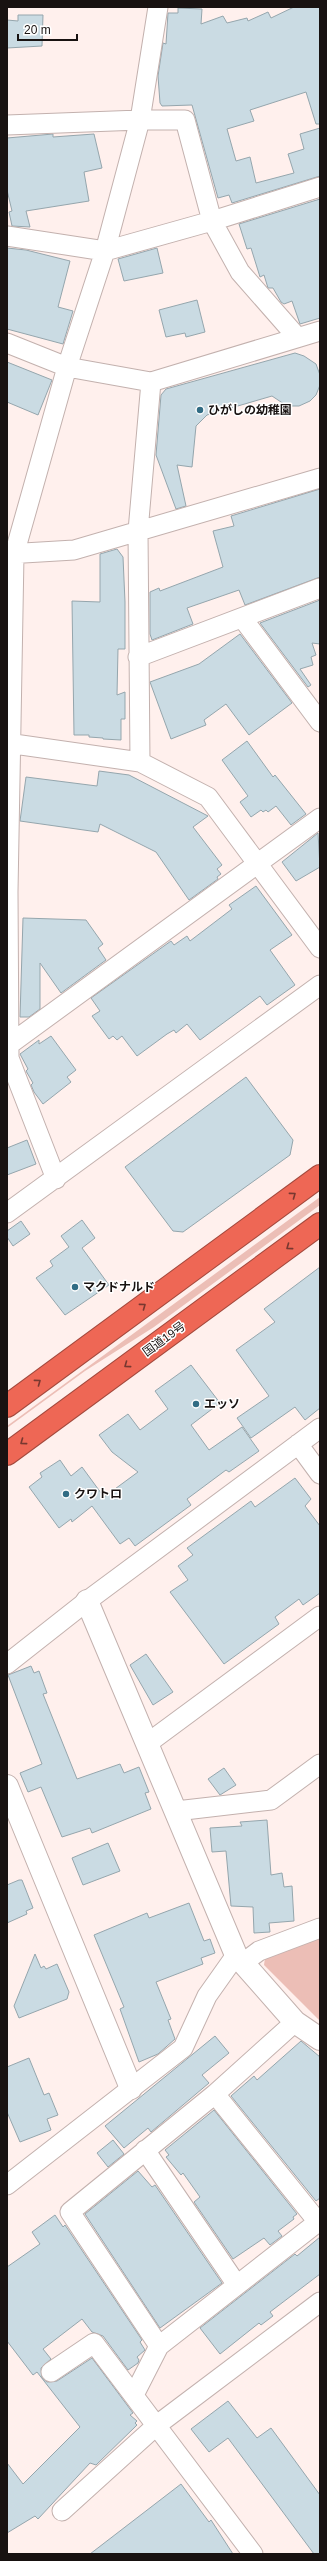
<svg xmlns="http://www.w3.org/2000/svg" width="327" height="2561" font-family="Helvetica,'Noto Sans JP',sans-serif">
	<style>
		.green { fill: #ecbeb6 }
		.building { fill: #cadbe3; stroke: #95a6ad }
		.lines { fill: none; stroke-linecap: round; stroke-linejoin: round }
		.street-casing { stroke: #c3b1ae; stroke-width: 21 }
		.secondary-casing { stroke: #c3b1ae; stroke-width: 24 }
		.highway-casing { stroke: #a3493d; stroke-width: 24 }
		.street { stroke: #fff; stroke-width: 19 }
		.secondary { stroke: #fff; stroke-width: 22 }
		.highway { stroke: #ee6755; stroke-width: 22 }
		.oneway { stroke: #783830 }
		.poi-dot { fill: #316c84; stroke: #fff; stroke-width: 1.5 }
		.labels { text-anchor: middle; stroke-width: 3; stroke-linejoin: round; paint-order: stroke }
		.poi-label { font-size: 12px; font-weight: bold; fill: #181211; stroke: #fff; text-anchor: start }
		.street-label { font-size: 12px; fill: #181211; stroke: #fff }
	</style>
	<rect width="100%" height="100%" fill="#fff0ed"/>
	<!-- green -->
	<path class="green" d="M 320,1197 L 320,1205 L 154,1327 L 85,1371 L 7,1428 L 7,1426 Z
		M 320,1936 L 320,2021 L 264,1965 L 265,1958 Z"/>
	<!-- building -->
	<path class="building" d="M 294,7 L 320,7 L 320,124 L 316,124 L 306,92 L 250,110 L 254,121 L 227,129 L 236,161 L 250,157 L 256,183 L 294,173 L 288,154 L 304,149 L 300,134 L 320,128 L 320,176 L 232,203 L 229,195 L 218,198 L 192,105 L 162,106 L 160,103 L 158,76 L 163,43 L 166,44 L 168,13 L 178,13 L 178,8 L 202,9 L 201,24 L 223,16 L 227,23 L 247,18 L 248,21 L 268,12 L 271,18 Z
		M 18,15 L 43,15 L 42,46 L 7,48 L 7,20 L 18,21 Z
		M 53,134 L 53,137 L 94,134 L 102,168 L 84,172 L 89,201 L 26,211 L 30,227 L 12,226 L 9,212 L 12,211 L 7,190 L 7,138 Z
		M 320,199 L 320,318 L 300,324 L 292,301 L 284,304 L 281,302 L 273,288 L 268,288 L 264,275 L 260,277 L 251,248 L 247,249 L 239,224 Z
		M 7,248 L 26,250 L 70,261 L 58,307 L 73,311 L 63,344 L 7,329 Z
		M 157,248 L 163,273 L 124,281 L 118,259 Z
		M 197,300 L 205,332 L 186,337 L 185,333 L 166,337 L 159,310 Z
		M 295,353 L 304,356 L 316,364 L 320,375 L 320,385 L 316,395 L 310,401 L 299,406 L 287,406 L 272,396 L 207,415 L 196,426 L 192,467 L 177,465 L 186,506 L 176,509 L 156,455 L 161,395 L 166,389 Z
		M 7,362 L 52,380 L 38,415 L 7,402 Z
		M 320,489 L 320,577 L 245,605 L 239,590 L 187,608 L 193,624 L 152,640 L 150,634 L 150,592 L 159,588 L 160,591 L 223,567 L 213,531 L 234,526 L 231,516 Z
		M 117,549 L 123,557 L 125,602 L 125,649 L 118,649 L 117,695 L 125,692 L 125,719 L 121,719 L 121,740 L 103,739 L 103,738 L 89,737 L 89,735 L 74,735 L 72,601 L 100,602 L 100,554 Z
		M 320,600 L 320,644 L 312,643 L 316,655 L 311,657 L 313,665 L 300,669 L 311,685 L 308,687 L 260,623 Z
		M 240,634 L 292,703 L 249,735 L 226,704 L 204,720 L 206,725 L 171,739 L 150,682 L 199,664 Z
		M 247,741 L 273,777 L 275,775 L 306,814 L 291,825 L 276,806 L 268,812 L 266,810 L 263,812 L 261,810 L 251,817 L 240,802 L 248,796 L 222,760 Z
		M 99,771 L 129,775 L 208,816 L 193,827 L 222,865 L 217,869 L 221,874 L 217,877 L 218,879 L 189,900 L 156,852 L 100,824 L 98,832 L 20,821 L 26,777 L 97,786 Z
		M 318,833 L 320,867 L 296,881 L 282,862 Z
		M 256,886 L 292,935 L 270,950 L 295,985 L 267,1005 L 260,996 L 200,1040 L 187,1024 L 176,1033 L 174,1030 L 167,1034 L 137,1056 L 122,1036 L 117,1040 L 113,1036 L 109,1039 L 92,1016 L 100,1011 L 91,998 L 171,941 L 174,945 L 187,936 L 190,941 L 232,909 L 229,905 Z
		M 23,918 L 86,920 L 103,944 L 98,948 L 106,960 L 61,993 L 40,963 L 40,1009 L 29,1017 L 20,1017 Z
		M 51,1036 L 76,1070 L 67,1077 L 71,1082 L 43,1104 L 34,1092 L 31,1085 L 33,1083 L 26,1071 L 28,1069 L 20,1054 L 39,1040 L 39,1044 Z
		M 246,1077 L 293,1140 L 290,1155 L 183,1232 L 173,1231 L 125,1167 Z
		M 27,1140 L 36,1164 L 7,1175 L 7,1148 Z
		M 82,1220 L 95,1238 L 82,1248 L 109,1285 L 65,1315 L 36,1278 L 53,1266 L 50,1261 L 69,1247 L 61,1236 Z
		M 21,1221 L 30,1234 L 13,1246 L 7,1237 L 7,1231 Z
		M 320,1267 L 320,1408 L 305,1420 L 295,1407 L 251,1438 L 237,1418 L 269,1396 L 236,1350 L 275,1322 L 264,1309 Z
		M 191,1365 L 220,1403 L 191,1425 L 209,1450 L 242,1427 L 259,1451 L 229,1472 L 226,1470 L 187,1499 L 191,1505 L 135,1546 L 129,1538 L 120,1544 L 92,1506 L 72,1522 L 71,1519 L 59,1528 L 29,1487 L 42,1477 L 40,1473 L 60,1460 L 71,1476 L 82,1467 L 104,1497 L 138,1472 L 112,1452 L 99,1435 L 128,1414 L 140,1430 L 168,1409 L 155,1391 Z
		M 295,1478 L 311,1499 L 305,1506 L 320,1526 L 320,1593 L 303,1605 L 299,1599 L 275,1617 L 279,1624 L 224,1664 L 170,1592 L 188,1580 L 178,1566 L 193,1555 L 187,1548 L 251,1501 L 255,1507 Z
		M 146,1654 L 173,1692 L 153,1705 L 130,1665 Z
		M 31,1666 L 34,1673 L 39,1671 L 47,1693 L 43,1694 L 77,1779 L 120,1764 L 124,1773 L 139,1767 L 149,1792 L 145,1793 L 151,1809 L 92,1833 L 90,1828 L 62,1837 L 41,1787 L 28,1792 L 20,1773 L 42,1764 L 8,1675 Z
		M 224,1768 L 236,1785 L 220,1795 L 208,1779 Z
		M 267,1820 L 271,1875 L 282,1873 L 284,1887 L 292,1886 L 294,1921 L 269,1923 L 270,1932 L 254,1933 L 253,1907 L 231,1906 L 226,1851 L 212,1852 L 210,1828 L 242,1826 L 240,1822 Z
		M 108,1843 L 120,1871 L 83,1885 L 72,1858 Z
		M 19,1880 L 22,1880 L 33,1908 L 26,1911 L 27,1914 L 7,1923 L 7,1885 Z
		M 189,1903 L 204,1941 L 210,1939 L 215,1953 L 201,1958 L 203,1964 L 156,1982 L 171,2019 L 168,2020 L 175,2039 L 158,2054 L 139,2062 L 120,2009 L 124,2007 L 94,1935 L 147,1913 L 149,1918 Z
		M 35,1954 L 41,1968 L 44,1966 L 46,1969 L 57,1964 L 69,1992 L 67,1999 L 19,2018 L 14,2006 Z
		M 215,2036 L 229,2053 L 202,2075 L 209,2083 L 151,2132 L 148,2128 L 124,2148 L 105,2126 Z
		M 301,2041 L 320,2057 L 320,2198 L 316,2201 L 231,2096 L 254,2076 L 257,2080 Z
		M 29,2058 L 44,2095 L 49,2093 L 58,2115 L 47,2119 L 51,2130 L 20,2142 L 7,2112 L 7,2067 Z
		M 214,2110 L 297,2214 L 293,2217 L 294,2219 L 278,2231 L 282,2236 L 270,2245 L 264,2238 L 233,2259 L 194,2202 L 200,2197 L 183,2173 L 181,2175 L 166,2157 L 169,2155 L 165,2150 Z
		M 113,2140 L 124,2154 L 108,2167 L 97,2153 Z
		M 138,2171 L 152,2187 L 155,2185 L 222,2283 L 160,2328 L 85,2214 Z
		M 55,2215 L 63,2227 L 65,2225 L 142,2340 L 140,2342 L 145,2350 L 137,2357 L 139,2360 L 138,2363 L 128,2370 L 103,2336 L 92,2332 L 82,2319 L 43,2349 L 51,2359 L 41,2368 L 42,2378 L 47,2382 L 57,2381 L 92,2358 L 133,2413 L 130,2415 L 137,2421 L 135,2423 L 137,2425 L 96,2465 L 90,2463 L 38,2519 L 35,2516 L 7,2533 L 7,2463 L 23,2484 L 80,2427 L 37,2372 L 33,2375 L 7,2341 L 7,2267 L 40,2244 L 32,2232 Z
		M 320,2237 L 320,2274 L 270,2312 L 273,2316 L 261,2325 L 259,2323 L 220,2354 L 200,2328 L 295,2254 L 297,2256 Z
		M 228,2401 L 257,2438 L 271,2428 L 320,2495 L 320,2554 L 314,2554 L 228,2438 L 209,2452 L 191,2429 Z
		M 181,2484 L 209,2522 L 211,2520 L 233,2554 L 90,2554 Z"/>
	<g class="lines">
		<!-- street casing -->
		<g class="street-casing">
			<path id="street" d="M 7,125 L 140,120 L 185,120 L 212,221 L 240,272 L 297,337
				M 7,236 L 105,251 L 212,221 L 320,187
				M 7,343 L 67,367 L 151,382 L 320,331
				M 7,554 L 74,550 L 320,478
				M 243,619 L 320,722
				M 138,657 L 320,588
				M 7,743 L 140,762 L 208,797 L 320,948
				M 140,762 L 138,531 L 151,382
				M 10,1044 L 320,818
				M 56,1179 L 9,1058 L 8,892 L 14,555 L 67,367 L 105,251 L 140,120 L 158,7
				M 7,1213 L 320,985
				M 298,1444 L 320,1474
				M 7,1664 L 87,1601 L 320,1428
				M 148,1743 L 320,1616
				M 176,1811 L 271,1800 L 320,1764
				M 243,1963 L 259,1951 L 320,1928
				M 145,2150 L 237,2285
				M 7,2185 L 183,2048 L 207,1996 L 236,1955
				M 159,2346 L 70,2212 L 215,2094 L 295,2022
				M 51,2372 L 94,2343 L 253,2554
				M 134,2395 L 159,2346 L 318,2222 L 215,2094
				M 62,2511 L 157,2425 L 320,2302"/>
		</g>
		<!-- secondary casing -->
		<g class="secondary-casing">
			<path id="secondary" d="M 87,1601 L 236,1955 L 295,2022 L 320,2039
				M 7,1786 L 131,2088"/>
		</g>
		<!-- highway casing -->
		<g class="highway-casing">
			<path id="highway" d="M 7,1406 L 320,1176
				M 7,1454 L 320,1224"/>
		</g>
		<!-- street -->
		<use href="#street" class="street"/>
		<!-- secondary -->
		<use href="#secondary" class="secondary"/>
		<!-- highway -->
		<use href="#highway" class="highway"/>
	</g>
	<!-- one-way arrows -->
	<defs><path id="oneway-chevron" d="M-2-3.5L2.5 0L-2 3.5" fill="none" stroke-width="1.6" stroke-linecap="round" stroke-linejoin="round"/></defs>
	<g class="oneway">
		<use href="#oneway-chevron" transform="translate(293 1195) rotate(-36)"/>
		<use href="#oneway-chevron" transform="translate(289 1247) rotate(144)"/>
		<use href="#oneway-chevron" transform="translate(143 1306) rotate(-36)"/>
		<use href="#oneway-chevron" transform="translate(127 1365) rotate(144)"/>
		<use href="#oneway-chevron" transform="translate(38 1382) rotate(-36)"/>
		<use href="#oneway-chevron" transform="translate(23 1442) rotate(144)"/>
	</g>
	<!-- markers -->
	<g class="poi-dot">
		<circle cx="200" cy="410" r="4"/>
		<circle cx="75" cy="1287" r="4"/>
		<circle cx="196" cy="1404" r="4"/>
		<circle cx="66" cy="1494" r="4"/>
	</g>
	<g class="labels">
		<!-- poi labels -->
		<g class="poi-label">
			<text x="208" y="414">ひがしの幼稚園</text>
			<text x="83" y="1291">マクドナルド</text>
			<text x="204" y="1408">エッソ</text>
			<text x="74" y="1498">クワトロ</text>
		</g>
		<!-- street labels -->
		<g class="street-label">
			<text transform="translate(164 1339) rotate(-36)" y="4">国道19号</text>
		</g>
	</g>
	<!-- border -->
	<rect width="327" height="2561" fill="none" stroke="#181211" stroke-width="16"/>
	<!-- scale -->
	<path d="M18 34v6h59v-6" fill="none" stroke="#181211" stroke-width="2"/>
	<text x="24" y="34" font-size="12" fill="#181211" stroke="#ffffff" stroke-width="3" paint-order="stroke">20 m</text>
</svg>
